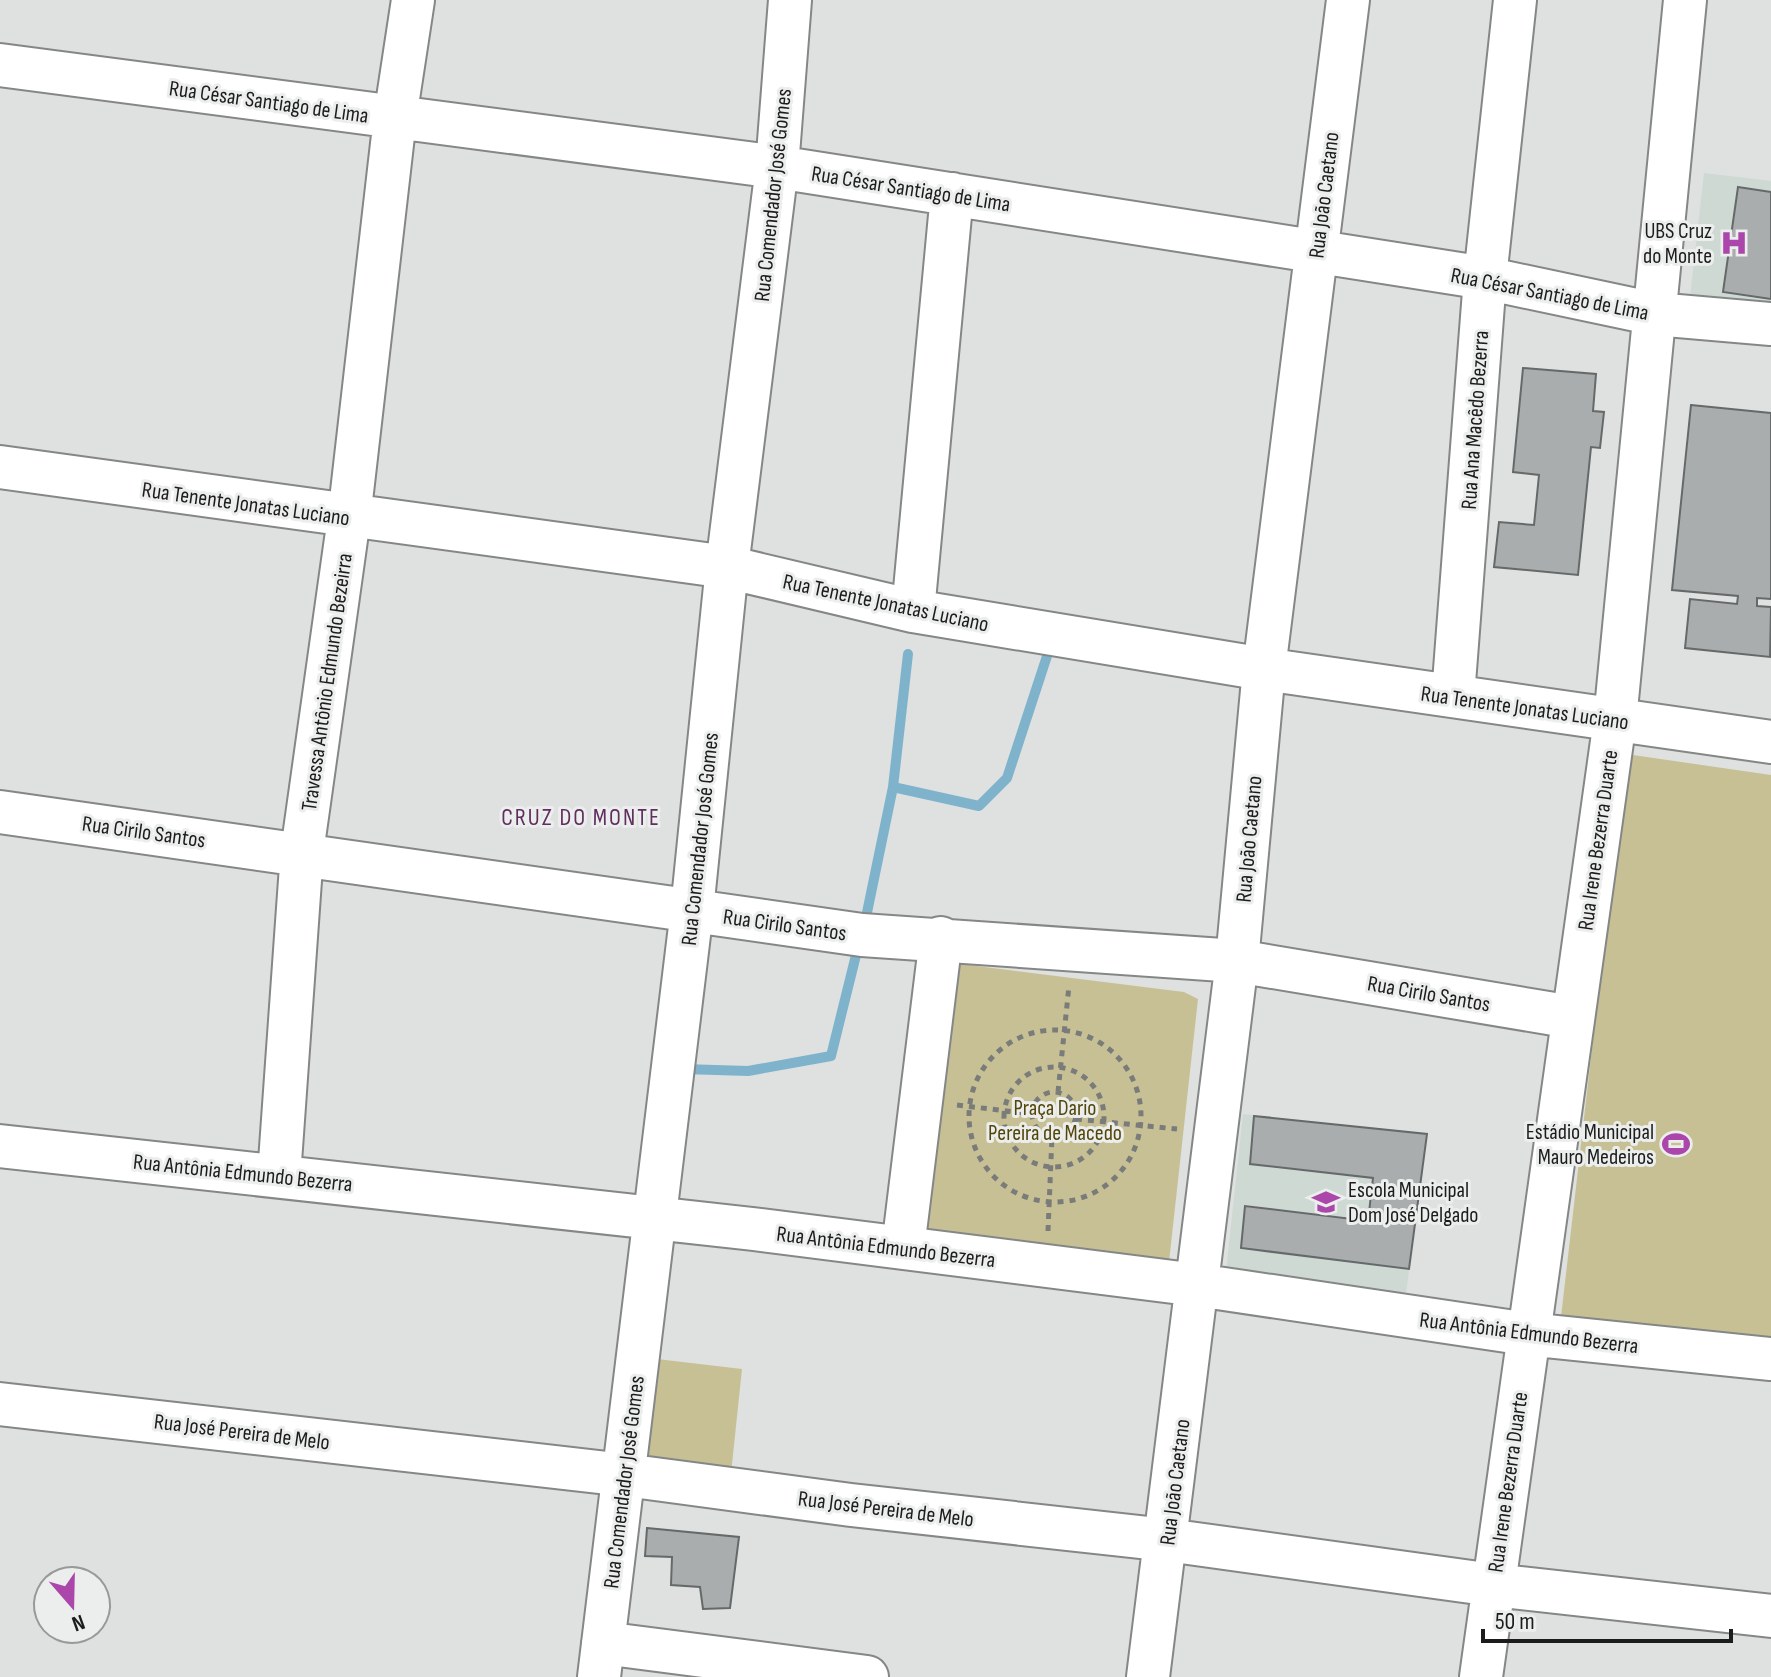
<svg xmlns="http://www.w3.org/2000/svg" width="1771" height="1677" font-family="'Sofia Sans Condensed',sans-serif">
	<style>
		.built { fill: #ced9d3 }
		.green { fill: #c8c095 }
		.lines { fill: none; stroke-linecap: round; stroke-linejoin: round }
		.stream { stroke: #7fb3cc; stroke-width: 10 }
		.building { fill: #a9adad; stroke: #656969; stroke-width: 2 }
		.minor-casing { stroke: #848786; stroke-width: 46 }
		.path { stroke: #7a7c7a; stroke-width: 5; stroke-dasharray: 6 6; stroke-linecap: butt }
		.minor { stroke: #fff; stroke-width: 42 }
		.labels { text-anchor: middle; stroke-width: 6; stroke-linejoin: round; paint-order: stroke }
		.street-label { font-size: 22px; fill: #1b1c1b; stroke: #ebeeec }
		.poi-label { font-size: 22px; fill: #1b1c1b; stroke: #ebeeec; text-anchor: end }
		.park-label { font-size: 22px; fill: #52460a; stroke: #ebeeec }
		.neighbourhood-label { font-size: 24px; letter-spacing: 2px; fill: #602e5f; stroke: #ebeeec }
	</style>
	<rect width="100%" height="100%" fill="#dee1df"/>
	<!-- built -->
	<path class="built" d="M 1704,173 L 1771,181 L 1771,314 L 1689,306 Z
		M 1243,1114 L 1427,1134 L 1406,1293 L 1226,1272 Z"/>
	<!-- green -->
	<path class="green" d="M 1626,754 L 1771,775 L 1771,1337 L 1561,1317 Z
		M 953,963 L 1184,992 L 1198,999 L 1169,1262 L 921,1237 Z
		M 657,1359 L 742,1369 L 730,1483 L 644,1469 Z"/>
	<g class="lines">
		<!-- stream -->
		<path class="stream" d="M 893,787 L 908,654
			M 864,927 L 893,787 L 979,806 L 1007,778 L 1048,653
			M 683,1069 L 748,1071 L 831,1056 L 859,943"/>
	</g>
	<!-- building -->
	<path class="building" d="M 1738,187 L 1771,192 L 1771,299 L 1723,292 Z
		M 1523,368 L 1596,374 L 1593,411 L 1604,412 L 1600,448 L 1591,447 L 1578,575 L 1494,567 L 1499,522 L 1534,525 L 1539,475 L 1513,472 Z
		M 1691,405 L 1771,413 L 1771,599 L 1757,598 L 1757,606 L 1771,607 L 1770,657 L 1685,648 L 1690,599 L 1737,604 L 1738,596 L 1672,590 Z
		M 1254,1116 L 1427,1134 L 1409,1269 L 1241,1248 L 1245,1206 L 1368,1221 L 1373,1178 L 1250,1164 Z
		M 647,1528 L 739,1537 L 730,1608 L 703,1609 L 700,1587 L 671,1585 L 672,1557 L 645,1556 Z"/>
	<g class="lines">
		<!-- minor casing -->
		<g class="minor-casing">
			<path id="minor" d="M 0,65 L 777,167 L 1485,278 L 1655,314 L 1771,324
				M 0,467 L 727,567 L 913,611 L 1264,669 L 1771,742
				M 913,611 L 952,194
				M 1453,696 L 1485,278 L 1515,0
				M 0,812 L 862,935 L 1237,961 L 1572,1017
				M 0,1146 L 753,1229 L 1197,1285 L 1527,1334 L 1771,1359
				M 279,1176 L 302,852 L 349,518 L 395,118 L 413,0
				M 903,1248 L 941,938
				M 0,1404 L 625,1475 L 851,1505 L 1167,1540 L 1493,1585 L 1771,1616
				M 603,1643 L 867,1677
				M 599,1677 L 692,910 L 727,567 L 777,167 L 790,0
				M 1148,1677 L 1237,961 L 1264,669 L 1348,0
				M 1481,1677 L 1615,720 L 1685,0"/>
		</g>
		<!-- path -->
		<path class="path" d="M969 1116a86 86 0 1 1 172 0a86 86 0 1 1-172 0Z
			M1004 1117a50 50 0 1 1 100 0a50 50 0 1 1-100 0Z
			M1032 1114a22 22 0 1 1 44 0a22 22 0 1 1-44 0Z
			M 1058,1092 L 1069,986
			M 957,1105 L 1032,1114
			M 1076,1119 L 1177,1129
			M 1048,1231 L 1052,1136"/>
		<!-- minor -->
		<use href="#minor" class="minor"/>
	</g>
	<!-- icons -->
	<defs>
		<g id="hospital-bare" transform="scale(2.16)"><path d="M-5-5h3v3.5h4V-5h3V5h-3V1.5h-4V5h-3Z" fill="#ab46ab" stroke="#ebeeec" stroke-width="2.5" paint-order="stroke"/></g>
		<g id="stadium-bare" transform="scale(2.16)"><path d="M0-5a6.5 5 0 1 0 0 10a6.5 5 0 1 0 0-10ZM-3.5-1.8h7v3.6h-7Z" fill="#ab46ab" stroke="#ebeeec" stroke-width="2.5" paint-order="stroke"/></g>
		<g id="school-bare" transform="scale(2.16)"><path d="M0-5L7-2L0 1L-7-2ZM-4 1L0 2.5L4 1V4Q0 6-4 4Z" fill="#ab46ab" stroke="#ebeeec" stroke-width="2.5" paint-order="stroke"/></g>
	</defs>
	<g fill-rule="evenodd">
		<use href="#hospital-bare" x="1734" y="243"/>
		<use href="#stadium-bare" x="1676" y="1144"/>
		<use href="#school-bare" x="1326" y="1202"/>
	</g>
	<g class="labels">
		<!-- street labels -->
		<g class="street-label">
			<text transform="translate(269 101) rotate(8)" y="8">Rua César Santiago de Lima</text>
			<text transform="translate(911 188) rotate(9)" y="8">Rua César Santiago de Lima</text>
			<text transform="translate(772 195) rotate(-84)" y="8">Rua Comendador José Gomes</text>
			<text transform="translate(1323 195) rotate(-83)" y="8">Rua João Caetano</text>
			<text transform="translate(1550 293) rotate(11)" y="8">Rua César Santiago de Lima</text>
			<text transform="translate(1474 420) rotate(-86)" y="8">Rua Ana Macêdo Bezerra</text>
			<text transform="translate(246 503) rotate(8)" y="8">Rua Tenente Jonatas Luciano</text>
			<text transform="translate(886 602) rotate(12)" y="8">Rua Tenente Jonatas Luciano</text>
			<text transform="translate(326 682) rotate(-82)" y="8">Travessa Antônio Edmundo Bezeirra</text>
			<text transform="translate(1525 707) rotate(8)" y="8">Rua Tenente Jonatas Luciano</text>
			<text transform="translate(144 831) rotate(8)" y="8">Rua Cirilo Santos</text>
			<text transform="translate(699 839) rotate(-84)" y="8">Rua Comendador José Gomes</text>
			<text transform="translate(1248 839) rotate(-85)" y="8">Rua João Caetano</text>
			<text transform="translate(1597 840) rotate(-82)" y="8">Rua Irene Bezerra Duarte</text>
			<text transform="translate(785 924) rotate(8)" y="8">Rua Cirilo Santos</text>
			<text transform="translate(1429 993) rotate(10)" y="8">Rua Cirilo Santos</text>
			<text transform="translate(243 1172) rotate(6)" y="8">Rua Antônia Edmundo Bezerra</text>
			<text transform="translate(886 1246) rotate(7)" y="8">Rua Antônia Edmundo Bezerra</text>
			<text transform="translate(1529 1332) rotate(7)" y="8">Rua Antônia Edmundo Bezerra</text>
			<text transform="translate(242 1431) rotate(7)" y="8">Rua José Pereira de Melo</text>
			<text transform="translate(623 1482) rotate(-83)" y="8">Rua Comendador José Gomes</text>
			<text transform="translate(1174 1482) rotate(-83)" y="8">Rua João Caetano</text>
			<text transform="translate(1507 1482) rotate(-82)" y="8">Rua Irene Bezerra Duarte</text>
			<text transform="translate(886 1508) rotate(7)" y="8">Rua José Pereira de Melo</text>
		</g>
		<!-- poi labels -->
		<g class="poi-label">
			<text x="1712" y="238">UBS Cruz<tspan x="1712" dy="25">do Monte</tspan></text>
			<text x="1654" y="1139">Estádio Municipal<tspan x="1654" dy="25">Mauro Medeiros</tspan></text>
			<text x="1348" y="1197" text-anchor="start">Escola Municipal<tspan x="1348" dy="25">Dom José Delgado</tspan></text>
		</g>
		<!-- park labels -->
		<g class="park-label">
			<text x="1055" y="1115">Praça Dario<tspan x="1055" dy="25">Pereira de Macedo</tspan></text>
		</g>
		<!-- neighbourhood labels -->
		<g class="neighbourhood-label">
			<text x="581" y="825">CRUZ DO MONTE</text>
		</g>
	</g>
	<!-- north arrow -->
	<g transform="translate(72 1605) rotate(160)"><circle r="38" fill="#ebeeec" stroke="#989a98" stroke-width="2"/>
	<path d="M0-6L14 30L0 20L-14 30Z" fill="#ab46ab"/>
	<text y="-12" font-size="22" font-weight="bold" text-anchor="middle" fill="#1b1c1b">N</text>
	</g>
	<!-- scale -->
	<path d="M1483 1629v12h248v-12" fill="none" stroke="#1b1c1b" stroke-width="4"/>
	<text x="1495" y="1629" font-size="24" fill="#1b1c1b" stroke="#ebeeec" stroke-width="6" paint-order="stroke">50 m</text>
</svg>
